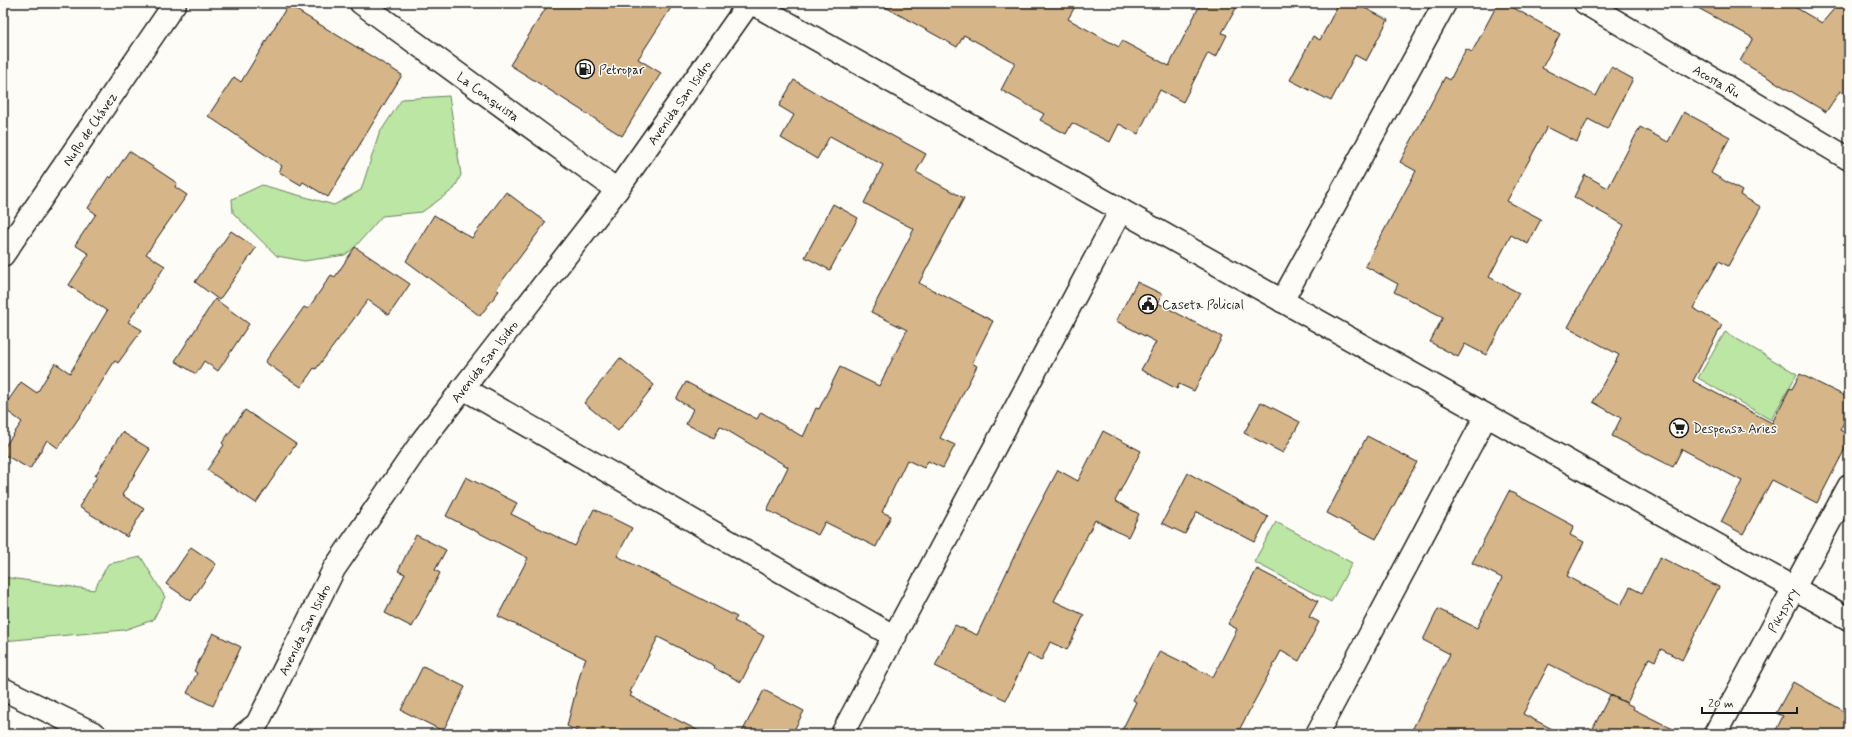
<svg xmlns="http://www.w3.org/2000/svg" width="1852" height="737" font-family="Mynerve,sans-serif">
	<style>
		.green { fill: #bbe6a3; stroke: #6c8160 }
		.building { fill: #d6b589; stroke: #1c1c1c }
		.lines { fill: none; stroke-linecap: round; stroke-linejoin: round }
		.minor-casing { stroke: #1c1c1c; stroke-width: 25 }
		.major-casing { stroke: #1c1c1c; stroke-width: 25 }
		.minor { stroke: #fdfcf7; stroke-width: 22 }
		.major { stroke: #fdfcf7; stroke-width: 22 }
		.labels { text-anchor: middle; stroke-width: 3; stroke-linejoin: round; paint-order: stroke }
		.poi-label { font-size: 13px; fill: #1c1c1c; stroke: #fdfcf7; text-anchor: start }
		.street-label { font-size: 13px; fill: #1c1c1c; stroke: #fdfcf7 }
	</style>
	<rect width="100%" height="100%" fill="#fdfcf7"/>
	<filter id="ink" filterUnits="userSpaceOnUse"><feTurbulence type="fractalNoise" baseFrequency=".025" numOctaves="2"/><feDisplacementMap in="SourceGraphic" scale="8" xChannelSelector="R" yChannelSelector="G"/><feConvolveMatrix kernelMatrix="1 2 1 2 8 2 1 2 1" color-interpolation-filters="sRGB"/></filter>
	<g filter="url(#ink)">
		<!-- green -->
		<path class="green" d="M 449,96 L 461,175 L 454,189 L 422,212 L 382,216 L 355,247 L 345,255 L 304,261 L 277,256 L 233,213 L 232,199 L 262,185 L 334,205 L 361,190 L 379,134 L 402,99 Z
			M 1725,332 L 1797,374 L 1771,420 L 1698,378 Z
			M 1276,522 L 1352,563 L 1331,602 L 1254,562 Z
			M 141,557 L 165,597 L 153,620 L 124,630 L 3,641 L 3,577 L 94,590 L 108,564 Z"/>
		<!-- building -->
		<path class="building" d="M 549,3 L 674,3 L 638,59 L 661,73 L 622,136 L 510,65 Z
			M 878,3 L 1077,3 L 1068,19 L 1119,47 L 1122,41 L 1169,66 L 1201,3 L 1239,3 L 1222,33 L 1227,35 L 1216,57 L 1208,53 L 1183,102 L 1160,90 L 1138,134 L 1119,124 L 1110,142 L 1072,123 L 1066,134 L 1040,120 L 1044,114 L 1001,90 L 1015,63 L 964,35 L 957,47 Z
			M 1339,3 L 1355,3 L 1388,20 L 1366,61 L 1355,55 L 1331,101 L 1290,80 L 1313,36 L 1320,40 Z
			M 1498,3 L 1505,3 L 1560,34 L 1542,68 L 1596,96 L 1611,67 L 1633,79 L 1607,129 L 1588,119 L 1577,142 L 1547,127 L 1507,201 L 1541,219 L 1528,244 L 1511,235 L 1489,277 L 1519,293 L 1486,355 L 1465,344 L 1458,357 L 1430,342 L 1443,317 L 1394,292 L 1398,284 L 1365,266 L 1416,171 L 1400,162 L 1445,77 L 1450,80 L 1466,49 L 1472,52 Z
			M 1689,3 L 1788,3 L 1822,23 L 1839,3 L 1849,3 L 1849,97 L 1840,91 L 1826,112 L 1740,61 L 1753,38 Z
			M 288,5 L 402,75 L 328,197 L 303,182 L 301,185 L 279,172 L 282,166 L 208,116 L 234,77 L 241,82 Z
			M 794,80 L 843,109 L 926,154 L 916,172 L 964,198 L 919,283 L 993,321 L 972,363 L 977,366 L 940,438 L 955,445 L 943,468 L 928,461 L 924,468 L 907,460 L 882,512 L 891,516 L 876,547 L 825,522 L 818,535 L 767,510 L 788,467 L 720,426 L 714,438 L 686,424 L 693,409 L 676,399 L 686,382 L 757,419 L 761,412 L 803,437 L 816,408 L 819,409 L 840,367 L 879,386 L 907,330 L 871,312 L 914,229 L 864,203 L 883,165 L 830,136 L 817,159 L 781,138 L 794,115 L 779,106 Z
			M 1684,112 L 1730,137 L 1711,173 L 1742,191 L 1740,195 L 1761,207 L 1728,266 L 1719,261 L 1693,308 L 1722,325 L 1693,381 L 1772,423 L 1790,388 L 1792,389 L 1800,374 L 1849,398 L 1849,413 L 1840,430 L 1849,435 L 1849,441 L 1817,503 L 1772,480 L 1743,534 L 1721,522 L 1742,481 L 1682,449 L 1673,467 L 1612,436 L 1621,418 L 1593,402 L 1619,355 L 1568,327 L 1624,225 L 1574,197 L 1585,175 L 1608,188 L 1640,127 L 1668,142 Z
			M 129,151 L 177,183 L 175,187 L 187,195 L 146,254 L 165,266 L 128,322 L 142,330 L 118,363 L 115,361 L 114,362 L 85,409 L 58,448 L 47,440 L 30,469 L 3,454 L 3,449 L 22,422 L 3,408 L 21,382 L 37,393 L 55,363 L 70,373 L 107,311 L 69,285 L 89,254 L 75,245 L 96,214 L 88,208 L 109,176 L 111,178 Z
			M 506,192 L 546,222 L 496,289 L 499,291 L 480,316 L 406,261 L 434,215 L 472,238 Z
			M 833,204 L 858,218 L 830,270 L 805,257 Z
			M 231,231 L 256,248 L 219,300 L 195,282 Z
			M 355,247 L 410,284 L 389,315 L 368,300 L 316,369 L 314,368 L 301,387 L 265,362 L 304,307 L 308,309 L 331,275 L 335,277 Z
			M 1137,282 L 1162,294 L 1158,303 L 1222,337 L 1194,391 L 1179,384 L 1177,389 L 1141,370 L 1156,342 L 1116,321 Z
			M 215,299 L 249,324 L 218,371 L 204,361 L 196,374 L 175,361 Z
			M 620,358 L 654,385 L 618,431 L 584,403 Z
			M 1261,402 L 1300,422 L 1283,453 L 1244,433 Z
			M 245,410 L 296,444 L 256,503 L 207,470 L 224,445 L 222,443 Z
			M 1103,431 L 1141,451 L 1115,501 L 1139,514 L 1128,537 L 1095,520 L 1054,601 L 1084,615 L 1067,650 L 1050,642 L 1041,661 L 1028,654 L 1006,700 L 935,666 L 955,625 L 977,635 L 1028,527 L 1058,470 L 1078,481 Z
			M 122,432 L 150,449 L 122,495 L 144,509 L 127,537 L 79,507 L 97,477 L 95,476 Z
			M 1367,436 L 1417,462 L 1376,539 L 1327,513 Z
			M 1188,473 L 1268,517 L 1255,542 L 1197,512 L 1185,534 L 1162,523 Z
			M 466,477 L 517,503 L 511,514 L 575,546 L 594,509 L 632,528 L 617,556 L 737,617 L 734,621 L 764,636 L 741,682 L 714,668 L 715,666 L 658,637 L 630,692 L 632,693 L 630,696 L 705,734 L 582,734 L 567,726 L 582,667 L 586,659 L 498,616 L 528,558 L 446,516 Z
			M 1509,491 L 1574,526 L 1570,535 L 1584,542 L 1567,576 L 1621,605 L 1630,587 L 1642,593 L 1660,557 L 1719,587 L 1682,660 L 1661,649 L 1655,661 L 1649,658 L 1627,703 L 1549,664 L 1523,714 L 1562,734 L 1410,734 L 1450,654 L 1423,640 L 1438,609 L 1477,628 L 1502,578 L 1472,563 Z
			M 416,535 L 446,550 L 435,570 L 440,573 L 412,627 L 385,613 L 405,574 L 398,571 Z
			M 191,547 L 216,564 L 191,601 L 166,584 Z
			M 1257,569 L 1318,601 L 1309,617 L 1319,622 L 1299,661 L 1281,651 L 1237,734 L 1120,734 L 1136,702 L 1133,700 L 1160,651 L 1213,677 L 1237,629 L 1228,624 Z
			M 213,633 L 241,647 L 213,706 L 187,693 L 197,673 L 194,671 Z
			M 423,666 L 465,687 L 443,731 L 401,710 Z
			M 1793,682 L 1849,714 L 1849,734 L 1774,734 L 1783,716 L 1776,713 Z
			M 764,690 L 804,711 L 792,734 L 741,734 Z
			M 1610,695 L 1634,707 L 1633,709 L 1683,734 L 1590,734 Z"/>
		<g class="lines">
			<!-- minor casing -->
			<g class="minor-casing">
				<g id="minor">
					<path id="s1" d="M 361,3 L 617,190"/>
					<path d="M 752,3 L 1849,619"/>
					<path id="s2" d="M 1585,3 L 1849,159"/>
					<path id="s3" d="M 3,255 L 175,3"/>
					<path d="M 1282,301 L 1445,3"/>
					<path d="M 463,388 L 895,637"/>
					<path d="M 842,734 L 1121,210"/>
					<path d="M 1317,734 L 1486,416"/>
					<path id="s4" d="M 1715,734 L 1849,486"/>
				</g>
			</g>
			<!-- major casing -->
			<g class="major-casing">
				<g id="major">
					<path d="M 3,689 L 95,734"/>
					<path id="s5" d="M 244,734 L 257,724 L 334,569 L 422,441 L 617,190 L 749,3"/>
				</g>
			</g>
			<!-- minor -->
			<use href="#minor" class="minor"/>
			<!-- major -->
			<use href="#major" class="major"/>
		</g>
	</g>
	<!-- icons -->
	<defs>
		<g id="fuel-ring" transform="scale(1)"><circle r="9.5" fill="#fdfcf7" stroke="#1c1c1c" stroke-width="1.5"/><path d="M-5.5-6h7V0h2V4h1.3V-2.5L3-4.5l.8-.8L6-3V5H2.5V1h-1V6h-7ZM-4.2-4.7v3.2H.2V-4.7Z" fill="#1c1c1c"/></g>
		<g id="civic-ring" transform="scale(1)"><circle r="9.5" fill="#fdfcf7" stroke="#1c1c1c" stroke-width="1.5"/><path d="M-.6-6.5H3V-4.5H.6V-3L4-1V1h2V6H-6V1h2V-1L-.6-3ZM-1.2 2.5V6h2.4V2.5Z" fill="#1c1c1c"/></g>
		<g id="supermarket-ring" transform="scale(1)"><circle r="9.5" fill="#fdfcf7" stroke="#1c1c1c" stroke-width="1.5"/><path d="M-6-5.5h2.5l.6 2H6L4.5 2H-2.5L-4.4-4H-6ZM-1.5 3.2a1.3 1.3 0 1 0 .1 0ZM3 3.2a1.3 1.3 0 1 0 .1 0Z" fill="#1c1c1c"/></g>
	</defs>
	<g fill-rule="evenodd">
		<use href="#fuel-ring" x="585" y="69"/>
		<use href="#civic-ring" x="1148" y="304"/>
		<use href="#supermarket-ring" x="1679" y="428"/>
	</g>
	<g class="labels">
		<!-- poi labels -->
		<g class="poi-label">
			<text x="599" y="74">Petropar</text>
			<text x="1162" y="309">Caseta Policial</text>
			<text x="1693" y="433">Despensa Aries</text>
		</g>
		<!-- street labels -->
		<g class="street-label">
			<text dy="5" stroke="none"><textPath href="#s2" startOffset="153">Acosta Ñu</textPath></text>
			<text dy="5" stroke="none"><textPath href="#s1" startOffset="158">La Conquista</textPath></text>
			<text dy="5" stroke="none"><textPath href="#s5" startOffset="770">Avenida San Isidro</textPath></text>
			<text dy="5" stroke="none"><textPath href="#s3" startOffset="153">Nuflo de Chávez</textPath></text>
			<text dy="5" stroke="none"><textPath href="#s5" startOffset="446">Avenida San Isidro</textPath></text>
			<text dy="5" stroke="none"><textPath href="#s4" startOffset="141">Pikysyry</textPath></text>
			<text dy="5" stroke="none"><textPath href="#s5" startOffset="122">Avenida San Isidro</textPath></text>
		</g>
	</g>
	<!-- margin -->
	<rect width="1852" height="737" fill="none" stroke="#fdfcf7" stroke-width="16"/>
	<rect x="8" y="8" width="1836" height="721" fill="none" stroke="#1c1c1c" stroke-width="1.5" filter="url(#ink)"/>
	<!-- scale -->
	<path d="M1702 707v6h95v-6" fill="none" stroke="#1c1c1c" stroke-width="2"/>
	<text x="1708" y="707" font-size="12" fill="#1c1c1c" stroke="#fdfcf7" stroke-width="3" paint-order="stroke">20 m</text>
</svg>
